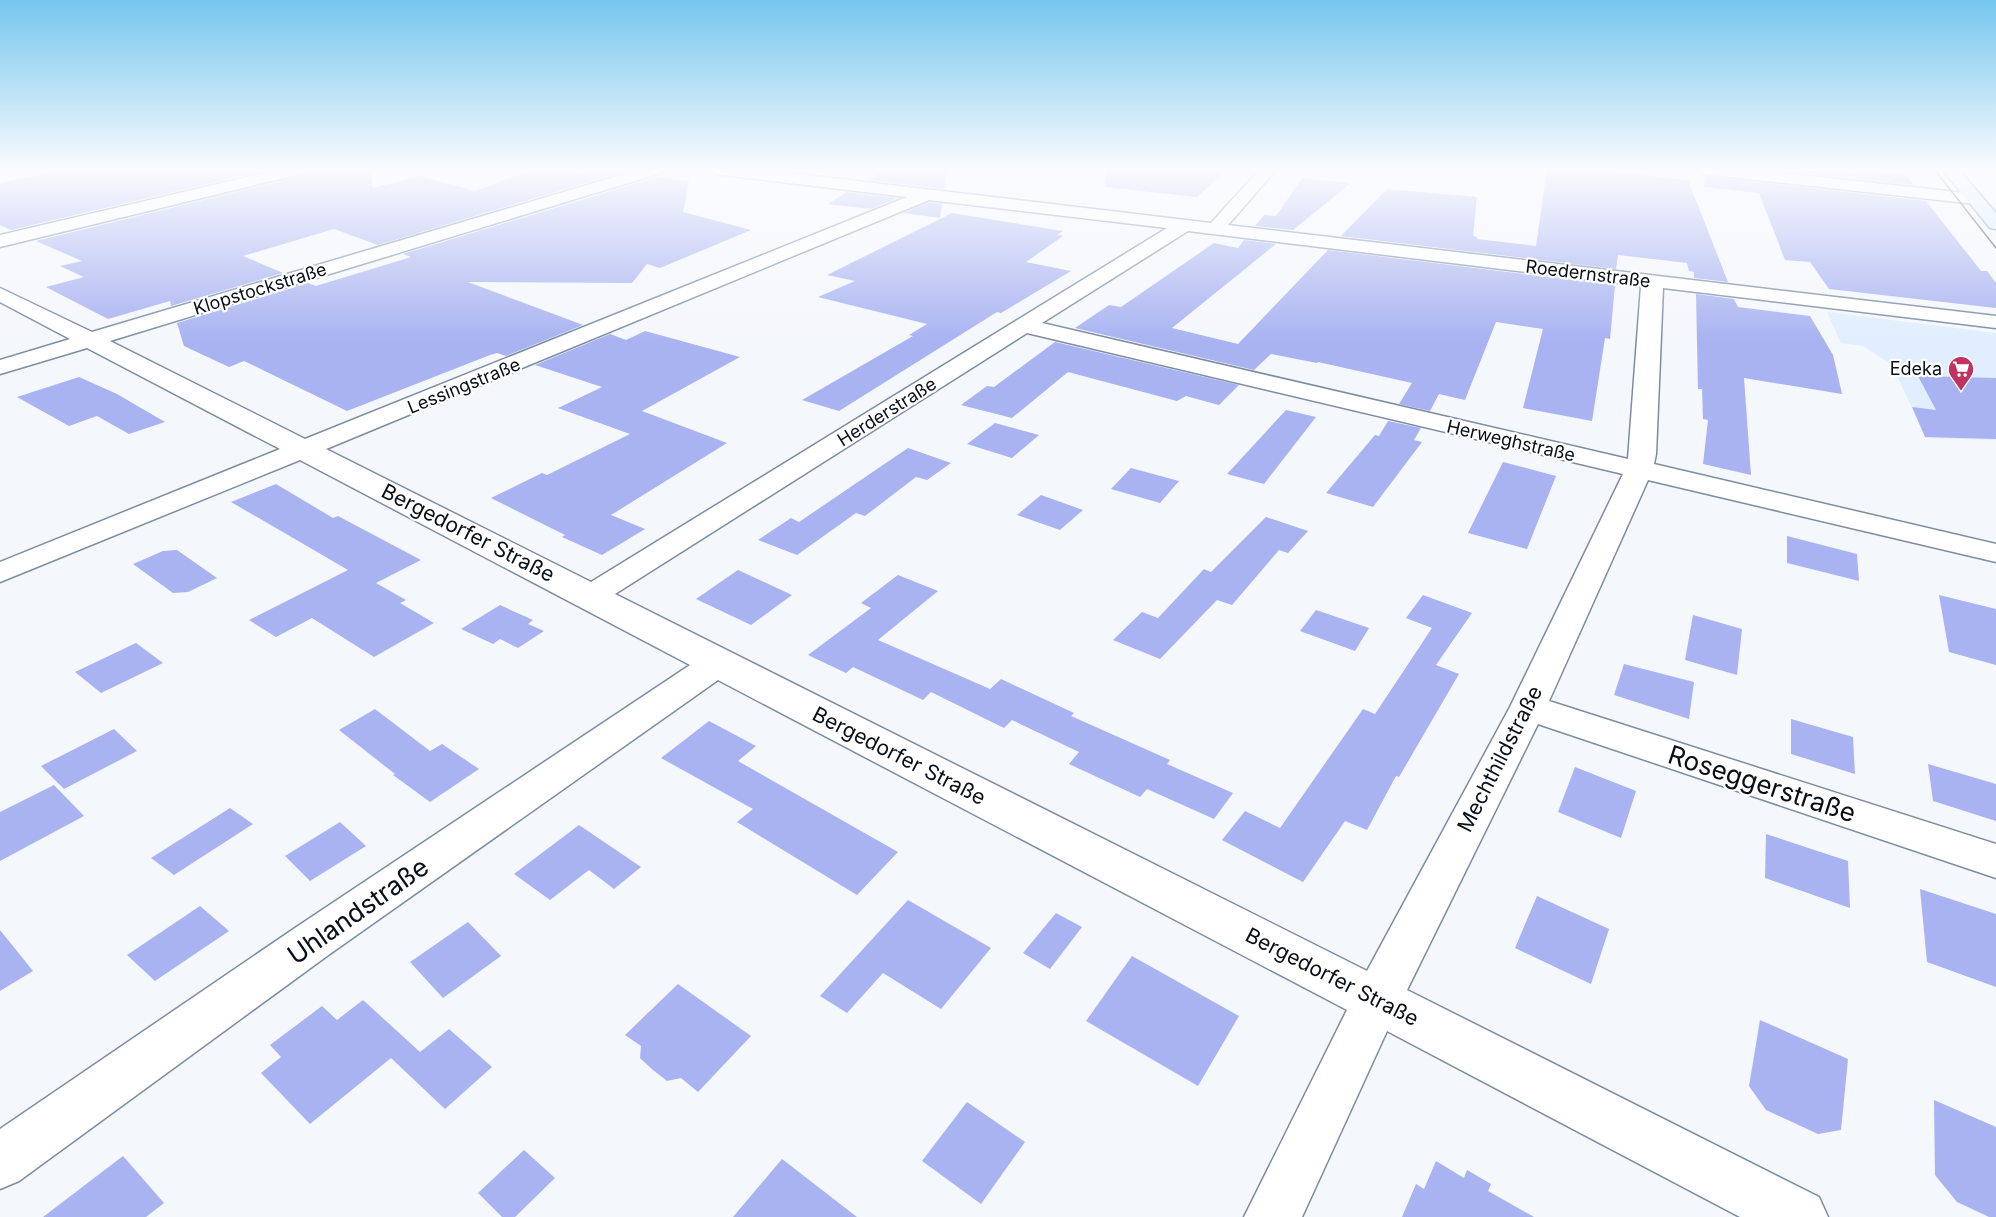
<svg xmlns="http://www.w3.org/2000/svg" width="1996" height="1217" font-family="Inter,sans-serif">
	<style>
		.built { fill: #e0eeff }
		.building { fill: #a9b3f1 }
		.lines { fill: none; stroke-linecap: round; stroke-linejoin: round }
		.minor-casing { stroke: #7d8ca1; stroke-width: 3 }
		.secondary-casing { stroke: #7d8ca1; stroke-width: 3 }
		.minor { fill: #fff; fill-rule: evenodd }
		.secondary { fill: #d7f0fd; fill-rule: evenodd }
		.tram { stroke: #43494f; stroke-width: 1.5 }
		.labels { text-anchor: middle; stroke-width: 4.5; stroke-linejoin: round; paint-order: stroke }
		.far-street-label { font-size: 18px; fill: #090f16; stroke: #fff }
		.far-poi-label { font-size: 18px; fill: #090f16; stroke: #fff; text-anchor: end }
		.street-label { font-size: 21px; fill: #090f16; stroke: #fff }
		.near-street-label { font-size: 26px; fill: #090f16; stroke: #fff }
	</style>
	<rect width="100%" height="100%" fill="#f4f7fc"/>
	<!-- built -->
	<path class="built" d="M 1827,312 L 1996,333 L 1996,440 L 1926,438 L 1892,365 L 1863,346 L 1841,343 Z"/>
	<!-- building -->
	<path class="building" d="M 66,169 L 271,169 L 11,230 L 0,225 L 0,183 Z
		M 313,169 L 370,169 L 373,188 L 420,176 L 475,191 L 534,169 L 584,173 L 596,169 L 622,172 L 378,245 L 334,229 L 243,256 L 283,273 L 171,306 L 170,301 L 108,319 L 46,287 L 84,277 L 60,266 L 82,261 L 36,241 L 310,174 Z
		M 886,169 L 947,169 L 944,189 L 868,180 Z
		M 1106,169 L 1227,169 L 1197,197 L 1105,187 Z
		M 1547,169 L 1584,169 L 1688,180 L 1728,282 L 1694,278 L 1694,272 L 1689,271 L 1687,263 L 1618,255 L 1616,269 L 1341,236 L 1387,189 L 1477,197 L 1473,236 L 1477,237 L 1477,239 L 1536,246 Z
		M 1769,169 L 1820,169 L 1858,173 L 1857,170 L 1896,174 L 1907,176 L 1914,185 Z
		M 1705,176 L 1926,201 L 1981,271 L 1987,271 L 1996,283 L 1996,308 L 1829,289 L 1810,262 L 1785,260 L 1759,193 L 1704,187 Z
		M 657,177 L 689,181 L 683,212 L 751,230 L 660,268 L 647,264 L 632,283 L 468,282 L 583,325 L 506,356 L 497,353 L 490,355 L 347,411 L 244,361 L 229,367 L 184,346 L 177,323 L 308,283 L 316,286 L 411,257 L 403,254 Z
		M 1302,178 L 1351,183 L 1293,230 L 1255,226 L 1264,215 L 1276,216 Z
		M 847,192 L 898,198 L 871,209 L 828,204 Z
		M 929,202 L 942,204 L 940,218 L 903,213 Z
		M 952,213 L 1063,231 L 1057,235 L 1063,236 L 1026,262 L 1071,271 L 1001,313 L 997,312 L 839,411 L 802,400 L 913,336 L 909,335 L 927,324 L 818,297 L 855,281 L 827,275 Z
		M 1244,240 L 1276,244 L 1172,328 L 1238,344 L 1328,250 L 1615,285 L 1610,339 L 1605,338 L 1592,421 L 1523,408 L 1543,329 L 1496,322 L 1465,400 L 1439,394 L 1430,411 L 1399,404 L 1412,383 L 1318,362 L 1317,363 L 1271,354 L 1254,370 L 1075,328 L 1109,305 L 1121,307 L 1214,243 L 1238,248 Z
		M 1696,294 L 1734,299 L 1738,307 L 1810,316 L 1833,355 L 1842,394 L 1744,378 L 1751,475 L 1703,464 L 1708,420 L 1703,419 L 1702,389 L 1698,389 Z
		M 645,331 L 740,357 L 642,411 L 727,443 L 611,515 L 645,529 L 602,555 L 562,537 L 565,535 L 491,498 L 542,473 L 547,475 L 630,434 L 558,408 L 602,387 L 535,365 L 610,334 L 626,340 Z
		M 1055,342 L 1239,385 L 1219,405 L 1186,396 L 1177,401 L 1068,372 L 1012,418 L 961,405 L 987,386 L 994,387 Z
		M 1918,376 L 1996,378 L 1996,439 L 1925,437 L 1912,407 L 1936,410 Z
		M 79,377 L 117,394 L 165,422 L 129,434 L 97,416 L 69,426 L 17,397 Z
		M 1286,410 L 1316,417 L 1264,484 L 1227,474 Z
		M 1388,421 L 1421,428 L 1414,440 L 1422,442 L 1373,507 L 1326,493 L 1375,435 L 1379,436 Z
		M 995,423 L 1039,435 L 1012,458 L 967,444 Z
		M 908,448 L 951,463 L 927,480 L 916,477 L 865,516 L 856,513 L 797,555 L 758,540 L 791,518 L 799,522 Z
		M 1503,462 L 1556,476 L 1527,549 L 1468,533 Z
		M 1131,468 L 1179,481 L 1160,503 L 1111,489 Z
		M 276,484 L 333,518 L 338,516 L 421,560 L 376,583 L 406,600 L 400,603 L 434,623 L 374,657 L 312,618 L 276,637 L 249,620 L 348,570 L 231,502 Z
		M 1041,495 L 1083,510 L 1060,530 L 1017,515 Z
		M 1266,517 L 1308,531 L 1288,553 L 1279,550 L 1232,605 L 1217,600 L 1160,659 L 1113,640 L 1142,612 L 1158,618 L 1204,569 L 1211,572 Z
		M 1787,536 L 1857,554 L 1859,581 L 1787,563 Z
		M 177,550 L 217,578 L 188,592 L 173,593 L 133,564 L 163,551 Z
		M 738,570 L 792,595 L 751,625 L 696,599 Z
		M 898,575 L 938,591 L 878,640 L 990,689 L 1001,679 L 1074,713 L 1071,716 L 1170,760 L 1167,764 L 1233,793 L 1214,819 L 1147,789 L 1140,797 L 1069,764 L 1079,752 L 1012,720 L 1004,728 L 931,692 L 923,700 L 853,667 L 846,673 L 808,655 L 871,608 L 861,603 Z
		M 1423,595 L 1472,613 L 1436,665 L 1459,674 L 1399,777 L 1396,776 L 1367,830 L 1345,821 L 1303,882 L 1222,840 L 1245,811 L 1280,828 L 1363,709 L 1375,714 L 1432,628 L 1406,618 Z
		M 1939,595 L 1996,609 L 1996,665 L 1949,652 Z
		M 500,605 L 533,620 L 528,624 L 544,631 L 518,648 L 500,639 L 493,644 L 461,629 Z
		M 1316,610 L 1369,628 L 1355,651 L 1300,631 Z
		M 1693,615 L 1742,629 L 1737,675 L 1685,660 Z
		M 136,643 L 163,663 L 101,693 L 75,672 Z
		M 1624,664 L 1694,682 L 1689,719 L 1614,695 Z
		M 375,709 L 430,751 L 442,744 L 479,769 L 430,802 L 393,775 L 395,774 L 339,730 Z
		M 1791,719 L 1853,737 L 1855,774 L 1791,754 Z
		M 709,721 L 756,746 L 738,761 L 898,852 L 857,895 L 737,822 L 753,809 L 661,758 Z
		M 114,729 L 137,751 L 64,789 L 41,766 Z
		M 1928,764 L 1996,784 L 1996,821 L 1933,801 Z
		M 1575,767 L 1636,791 L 1621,838 L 1558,812 Z
		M 54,785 L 84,816 L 0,861 L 0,812 Z
		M 230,808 L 253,824 L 174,875 L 151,858 Z
		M 340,822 L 366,846 L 310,881 L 285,856 Z
		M 579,825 L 641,867 L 614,889 L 589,870 L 550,900 L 514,874 Z
		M 1766,834 L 1848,861 L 1850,908 L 1765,878 Z
		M 1920,889 L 1996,914 L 1996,987 L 1927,962 Z
		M 1537,896 L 1609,929 L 1591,984 L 1515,948 Z
		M 908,900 L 991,948 L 941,1009 L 883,973 L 847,1013 L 820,996 Z
		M 200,906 L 229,931 L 155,981 L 127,955 Z
		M 1056,913 L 1082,927 L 1050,969 L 1023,953 Z
		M 468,922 L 501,956 L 443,998 L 410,962 Z
		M 0,930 L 33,971 L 0,991 Z
		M 1132,956 L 1239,1016 L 1198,1086 L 1086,1021 Z
		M 678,984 L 751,1036 L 698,1092 L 681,1078 L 667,1081 L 653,1070 L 640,1058 L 641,1046 L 625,1035 Z
		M 363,1000 L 420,1052 L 449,1029 L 492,1067 L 445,1109 L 391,1058 L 310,1124 L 261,1073 L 281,1057 L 270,1045 L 322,1006 L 337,1020 Z
		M 1760,1020 L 1848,1059 L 1841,1130 L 1818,1134 L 1766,1110 L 1749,1086 Z
		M 1934,1100 L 1996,1127 L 1996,1217 L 1989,1217 L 1957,1202 L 1935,1175 Z
		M 967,1102 L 1025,1142 L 981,1204 L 922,1161 Z
		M 524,1150 L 555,1178 L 515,1217 L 502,1217 L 478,1193 Z
		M 123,1156 L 164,1203 L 146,1217 L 43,1217 Z
		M 782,1159 L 857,1217 L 733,1217 Z
		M 1436,1161 L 1464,1178 L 1467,1170 L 1491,1184 L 1488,1191 L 1534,1217 L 1402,1217 L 1416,1184 L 1424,1189 Z"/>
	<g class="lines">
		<!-- minor casing -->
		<g class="minor-casing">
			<path id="minor" d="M 282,169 L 311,169 L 309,172 L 0,247 L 0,235 Z
				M 641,169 L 666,169 L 664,172 L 110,341 L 305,439 L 907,197 L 715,174 L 707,169 L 756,169 L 1211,223 L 1260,169 L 1277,169 L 1228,225 L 1996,316 L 1996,328 L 1663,288 L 1656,454 L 1654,464 L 1996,544 L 1996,562 L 1648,480 L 1549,701 L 1996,844 L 1996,878 L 1538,724 L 1407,990 L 1819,1197 L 1828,1217 L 1740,1217 L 1387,1031 L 1302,1217 L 1244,1217 L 1347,1010 L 718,680 L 327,956 L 19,1181 L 0,1189 L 0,1129 L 295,928 L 690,665 L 300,460 L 0,582 L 0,562 L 280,449 L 87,348 L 0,374 L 0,360 L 70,339 L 0,302 L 0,288 L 92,332 ZM 929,200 L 1167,228 L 591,582 L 326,449 ZM 1188,231 L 1641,286 L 1628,459 L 1042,323 ZM 1027,333 L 1623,474 L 1510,707 L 1367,971 L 615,594 Z
				M 1695,169 L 1747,169 L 1975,194 L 1983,199 L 1975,204 L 1703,174 Z"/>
		</g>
		<!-- secondary casing -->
		<g class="secondary-casing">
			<path id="secondary" d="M 1942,169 L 1958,169 L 1996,213 L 1996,229 L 1990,228 Z"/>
		</g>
		<!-- minor -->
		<use href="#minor" class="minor"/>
		<!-- secondary -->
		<use href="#secondary" class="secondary"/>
		<!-- tram -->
		<path class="tram" d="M 1934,169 L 1996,248"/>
	</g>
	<!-- sky -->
	<linearGradient id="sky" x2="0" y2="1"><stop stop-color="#75c6ee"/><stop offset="0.5" stop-color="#fafbfe"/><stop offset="1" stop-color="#fafbfe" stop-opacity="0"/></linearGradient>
	<rect width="1996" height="340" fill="url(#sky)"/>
	<!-- icons -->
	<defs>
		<g id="supermarket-pin" transform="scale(1.35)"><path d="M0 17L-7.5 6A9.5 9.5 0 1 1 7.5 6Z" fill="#c0325f" stroke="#fff"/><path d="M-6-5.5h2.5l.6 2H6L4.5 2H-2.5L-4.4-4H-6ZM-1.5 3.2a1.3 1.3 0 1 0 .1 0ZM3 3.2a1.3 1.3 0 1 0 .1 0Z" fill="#fff"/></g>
	</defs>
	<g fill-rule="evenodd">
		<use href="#supermarket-pin" x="1961" y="369"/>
	</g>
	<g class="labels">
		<!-- far-street labels -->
		<g class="far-street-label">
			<text transform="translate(1588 274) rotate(7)" y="6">Roedernstraße</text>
			<text transform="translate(260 289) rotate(-17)" y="6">Klopstockstraße</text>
			<text transform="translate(464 386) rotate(-22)" y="6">Lessingstraße</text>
			<text transform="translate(887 412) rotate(-32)" y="6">Herderstraße</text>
			<text transform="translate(1511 441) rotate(13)" y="6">Herweghstraße</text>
		</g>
		<!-- far-poi labels -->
		<g class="far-poi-label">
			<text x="1942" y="375">Edeka</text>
		</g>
		<!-- street labels -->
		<g class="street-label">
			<text transform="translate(468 533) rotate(27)" y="7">Bergedorfer Straße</text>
			<text transform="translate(899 756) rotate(27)" y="7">Bergedorfer Straße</text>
			<text transform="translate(1500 759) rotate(-63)" y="7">Mechthildstraße</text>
			<text transform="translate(1332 977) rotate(27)" y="7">Bergedorfer Straße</text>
		</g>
		<!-- near-street labels -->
		<g class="near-street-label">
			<text transform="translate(1762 784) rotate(18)" y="9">Roseggerstraße</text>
			<text transform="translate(358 911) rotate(-35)" y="9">Uhlandstraße</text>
		</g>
	</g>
</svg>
